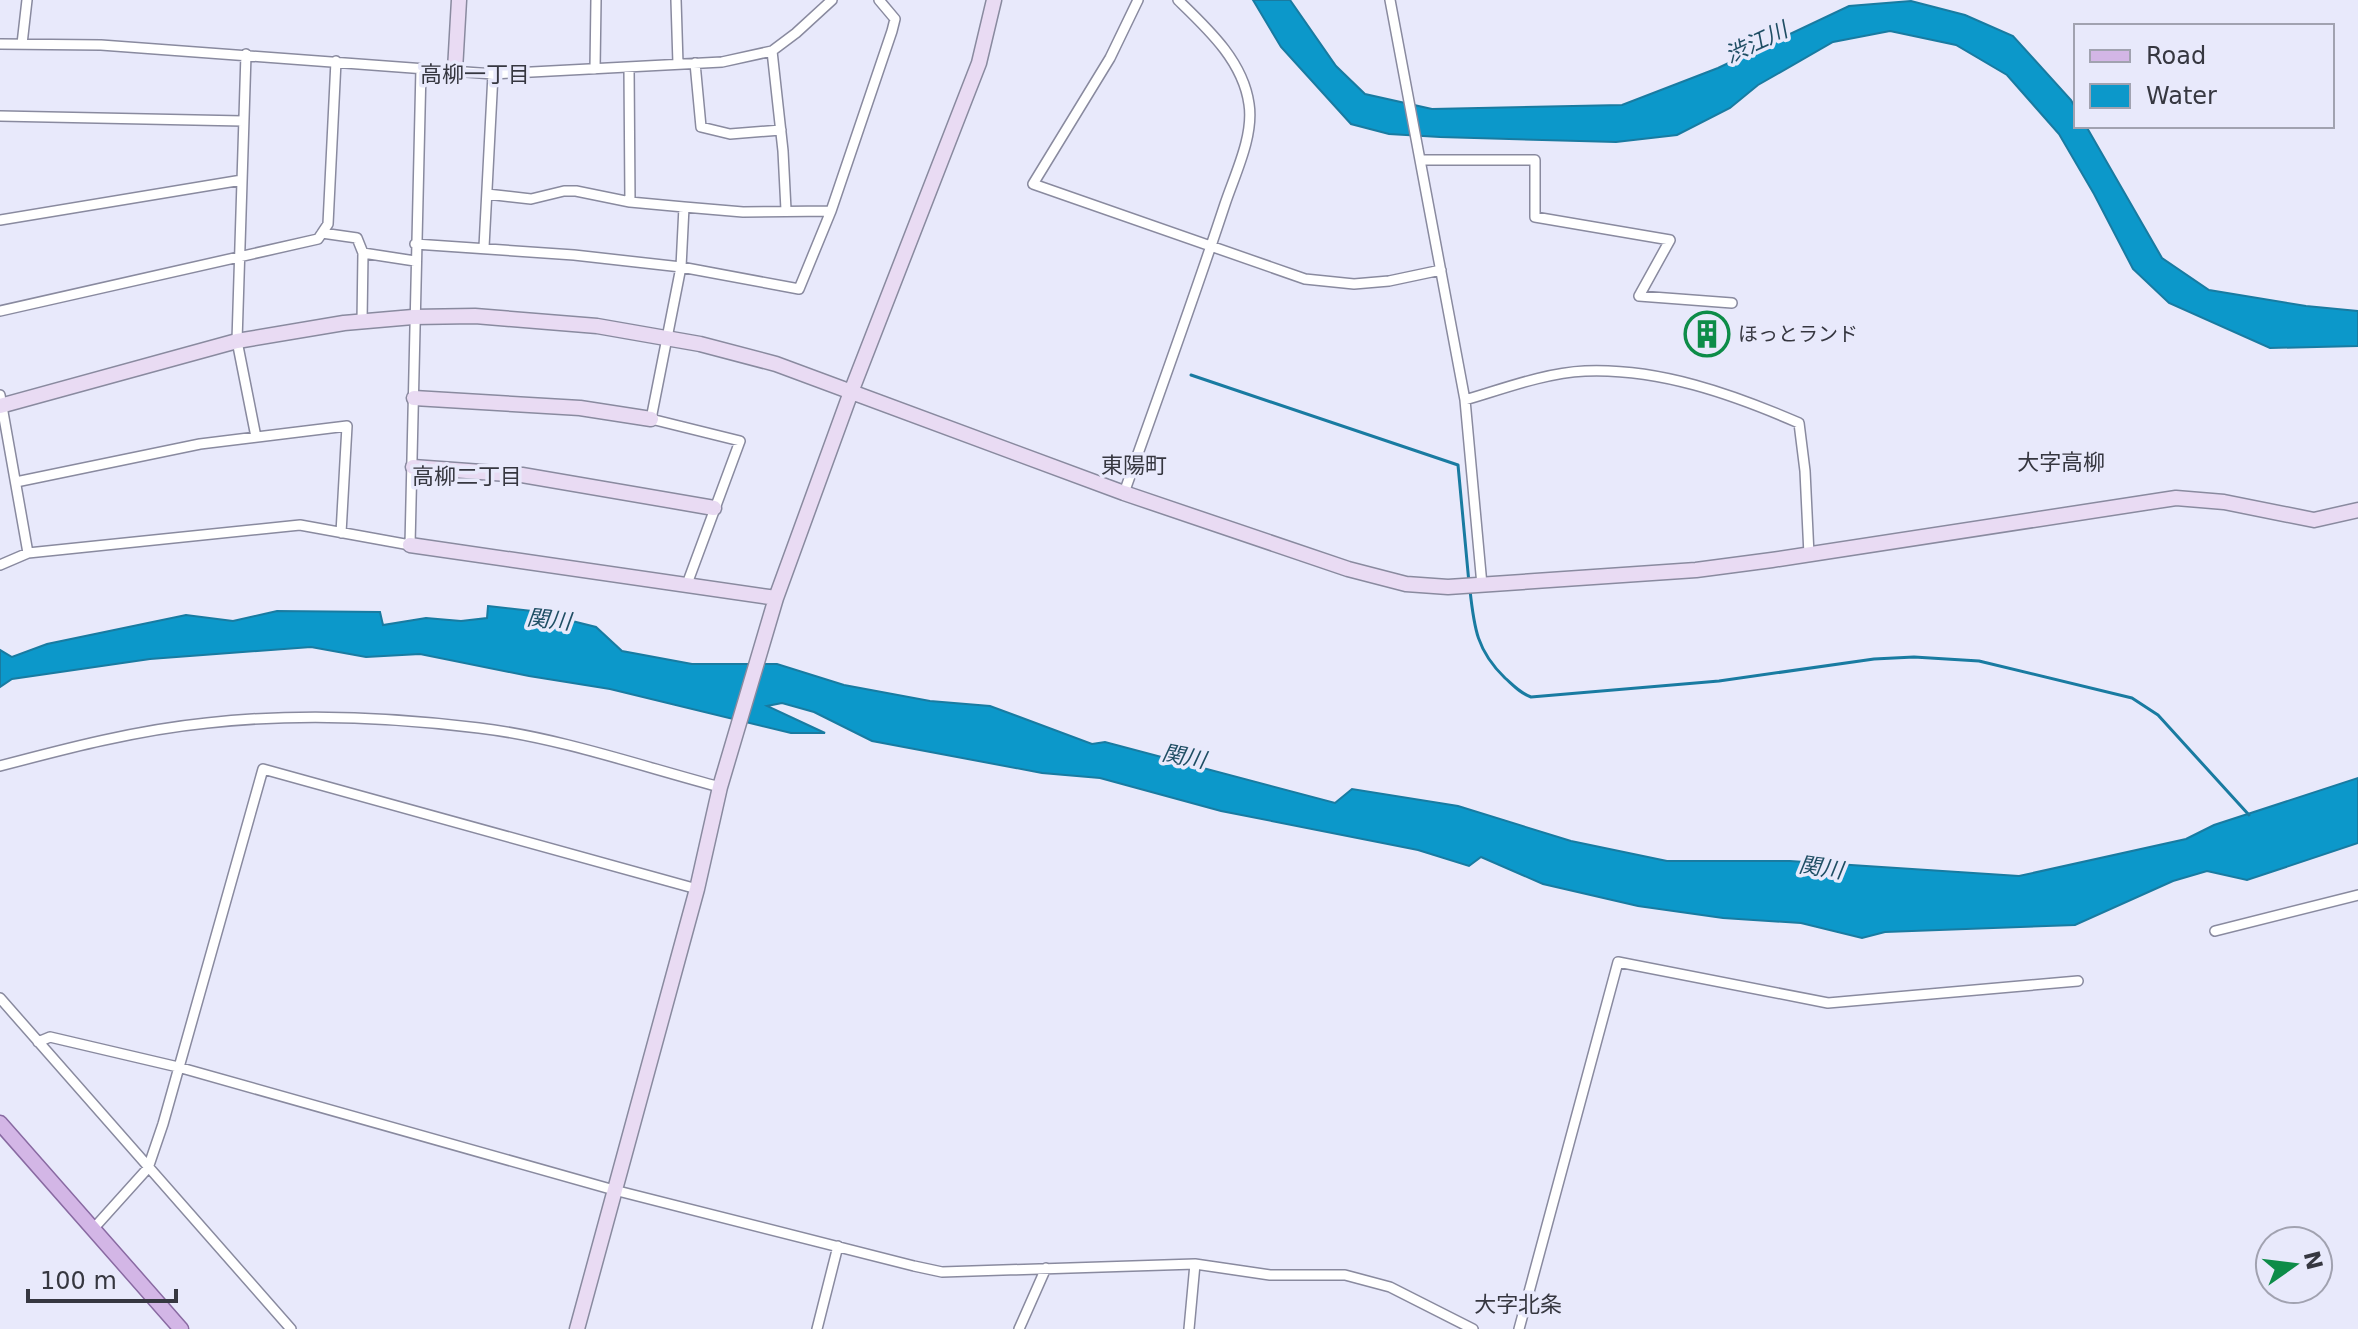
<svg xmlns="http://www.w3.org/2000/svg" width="2358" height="1329" font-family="'DejaVu Sans','Noto Sans JP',sans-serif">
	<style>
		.water { fill: #0c98ca; stroke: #197ba1; stroke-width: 2 }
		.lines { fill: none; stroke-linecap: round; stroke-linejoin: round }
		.stream { stroke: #197ba1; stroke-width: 3 }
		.street-casing { stroke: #898a9f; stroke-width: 12 }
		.secondary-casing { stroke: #898a9f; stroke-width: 17 }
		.primary-casing { stroke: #896aa2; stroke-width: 17 }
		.street { stroke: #fff; stroke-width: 9 }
		.secondary { stroke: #e9dbf3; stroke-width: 14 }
		.primary { stroke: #d3b6e6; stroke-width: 14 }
		.labels { text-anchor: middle; stroke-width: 7; stroke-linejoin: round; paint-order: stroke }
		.poi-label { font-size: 20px; fill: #363740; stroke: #e8e9fb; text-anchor: start }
		.water-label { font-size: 22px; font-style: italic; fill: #1f4e64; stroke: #e8e9fb }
		.neighbourhood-label { font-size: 22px; fill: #363740; stroke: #e8e9fb }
	</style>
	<rect width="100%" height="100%" fill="#e8e9fb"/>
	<!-- water -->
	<path class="water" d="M 1253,0 L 1290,0 L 1336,66 L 1365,94 L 1432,109 L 1622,105 L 1718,68 L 1849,6 L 1911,1 L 1965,15 L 2013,36 L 2071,100 L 2076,109 L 2076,126 L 2086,126 L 2162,258 L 2209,290 L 2306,306 L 2358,311 L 2358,346 L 2270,348 L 2169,303 L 2133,269 L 2094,194 L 2059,134 L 2007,75 L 1956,45 L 1890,31 L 1833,42 L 1758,85 L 1730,108 L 1677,135 L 1616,142 L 1440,137 L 1389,134 L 1351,124 L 1281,47 Z
		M 488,606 L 532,611 L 596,627 L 622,651 L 692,664 L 777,664 L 844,685 L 930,701 L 990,706 L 1092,744 L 1105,742 L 1335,803 L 1352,789 L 1458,806 L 1571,841 L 1667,861 L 1790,861 L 2019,876 L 2186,839 L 2214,825 L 2358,778 L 2358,843 L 2247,880 L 2207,871 L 2173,881 L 2075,925 L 1885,932 L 1862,938 L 1801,923 L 1723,918 L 1638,906 L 1543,884 L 1481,857 L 1469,866 L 1418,850 L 1221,811 L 1100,778 L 1042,773 L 872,741 L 814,712 L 782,703 L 767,706 L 825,733 L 791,733 L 610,689 L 529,676 L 420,654 L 366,657 L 311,647 L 150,659 L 12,679 L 0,687 L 0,650 L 12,657 L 47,644 L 186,615 L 233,621 L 277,611 L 380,612 L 383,625 L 426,618 L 461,621 L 487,618 Z"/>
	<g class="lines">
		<!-- stream -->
		<path class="stream" d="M 1191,375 L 1458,465 L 1469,583
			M 1470,590 C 1474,628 1477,651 1505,678 C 1514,686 1520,693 1531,697 L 1719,681 L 1874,659 L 1914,657 L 1979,661 L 2132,698 L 2158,715 L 2249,815"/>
		<!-- street casing -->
		<g class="street-casing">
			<path id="street" d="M 676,0 L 678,64
				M 1138,0 L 1110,58 L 1033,184 L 1305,279 L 1354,284 L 1389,281 L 1441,270
				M 1390,0 L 1465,400 L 1482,585
				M 0,44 L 101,45 L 493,74 L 722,62 L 772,51 L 796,33 L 832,0
				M 22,44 L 27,0
				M 772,51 L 783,151 L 786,210
				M 246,54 L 237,341 L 256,437
				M 695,63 L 701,127 L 730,134 L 781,130
				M 629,67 L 630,202
				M 595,69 L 596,0
				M 0,116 L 243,121
				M 1420,160 L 1535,160 L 1535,217 L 1670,240 L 1639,296 L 1732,303
				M 487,194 L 531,199 L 564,191 L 576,191 L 630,202 L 684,207 L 743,212 L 831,211
				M 684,207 L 681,267 L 651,419 L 740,441 L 687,584
				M 0,220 L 242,180
				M 322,233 L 357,238 L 363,253 L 415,261
				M 415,244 L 574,255 L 681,267 L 799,289 L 831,211 L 892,31 L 895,19 L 879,0
				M 484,247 L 493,74
				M 0,311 L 318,239 L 328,224 L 336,61
				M 362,322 L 363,253
				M 0,395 L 28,553
				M 1465,400 C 1503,389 1544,373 1585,371 C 1659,368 1732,394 1799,423 L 1805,471 L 1809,555
				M 16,482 L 200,444 L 347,426 L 341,533
				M 1124,493 C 1158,397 1193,301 1225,204 C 1235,174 1254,136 1249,104 C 1243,61 1208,29 1178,0
				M 0,565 L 28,553 L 300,525 L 410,545 L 421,68
				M 0,766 C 68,748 137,730 207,723 C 296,713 391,717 479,728 C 557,737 644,767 720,787
				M 2215,931 L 2358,895
				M 0,998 L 291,1329
				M 38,1042 L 50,1037 L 178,1067 L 614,1190 L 914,1266 L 942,1272 L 1195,1264 L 1270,1275 L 1345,1275 L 1390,1287 L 1473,1329
				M 94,1228 L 148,1168 L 163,1124 L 263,769 L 697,889
				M 817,1329 L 838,1246
				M 1019,1329 L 1046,1268
				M 1189,1329 L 1195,1264
				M 1519,1329 L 1618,962 L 1828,1003 L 2078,981"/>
		</g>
		<!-- secondary casing -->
		<g class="secondary-casing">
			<path id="secondary" d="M 455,70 L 459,0
				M 414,398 L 580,408 L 651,419
				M 0,406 L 237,341 L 344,323 L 413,317 L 475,316 L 597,326 L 700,344 L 776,364 L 1124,493 L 1348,569 L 1406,584 L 1448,587 L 1696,570 L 1772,560 L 2176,498 L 2224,502 L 2314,520 L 2358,510
				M 413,467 L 522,475 L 714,508
				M 410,545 L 776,598
				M 577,1329 L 697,889 L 720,787 L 776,598 L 851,392 L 979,63 L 994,0"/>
		</g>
		<!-- primary casing -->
		<g class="primary-casing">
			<path id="primary" d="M 0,1123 L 181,1329"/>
		</g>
		<!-- street -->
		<use href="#street" class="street"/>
		<!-- secondary -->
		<use href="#secondary" class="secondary"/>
		<!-- primary -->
		<use href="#primary" class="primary"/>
	</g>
	<!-- icons -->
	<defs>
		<g id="building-ring" transform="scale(2.3)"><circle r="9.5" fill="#e8e9fb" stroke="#0d8c48" stroke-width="1.5"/><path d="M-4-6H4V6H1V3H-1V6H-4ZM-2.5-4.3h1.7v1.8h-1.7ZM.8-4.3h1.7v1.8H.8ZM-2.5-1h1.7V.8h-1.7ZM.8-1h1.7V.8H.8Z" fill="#0d8c48"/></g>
	</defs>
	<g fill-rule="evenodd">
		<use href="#building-ring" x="1707" y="334"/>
	</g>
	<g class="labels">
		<!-- poi labels -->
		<g class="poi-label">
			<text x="1738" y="341">ほっとランド</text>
		</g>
		<!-- water labels -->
		<g class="water-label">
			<text transform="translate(1756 42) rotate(-25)" y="8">渋江川</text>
			<text transform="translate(549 619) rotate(6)" y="8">関川</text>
			<text transform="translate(1184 756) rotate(11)" y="8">関川</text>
			<text transform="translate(1821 867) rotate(8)" y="8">関川</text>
		</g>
		<!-- neighbourhood labels -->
		<g class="neighbourhood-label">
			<text x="475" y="82">高柳一丁目</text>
			<text x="2061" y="470">大字高柳</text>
			<text x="1134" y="473">東陽町</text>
			<text x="467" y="484">高柳二丁目</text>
			<text x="1518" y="1312">大字北条</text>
		</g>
	</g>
	<!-- legend -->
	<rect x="2074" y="24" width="260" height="104" fill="#e8e9fb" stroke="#a1a2b0" stroke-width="2"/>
	<rect x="2090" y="50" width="40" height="12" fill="#d3b6e6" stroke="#a1a2b0" stroke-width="2"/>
	<text x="2146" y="64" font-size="24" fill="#363740">Road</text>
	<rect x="2090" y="84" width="40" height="24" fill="#0c98ca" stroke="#a1a2b0" stroke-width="2"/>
	<text x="2146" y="104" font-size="24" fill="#363740">Water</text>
	<!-- north arrow -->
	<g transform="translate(2294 1265) rotate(76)"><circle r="38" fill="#e8e9fb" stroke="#a1a2b0" stroke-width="2"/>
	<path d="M0-6L14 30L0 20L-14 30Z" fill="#0d8c48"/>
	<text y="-12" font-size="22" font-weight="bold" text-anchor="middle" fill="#363740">N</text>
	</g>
	<!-- scale -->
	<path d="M28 1289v12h148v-12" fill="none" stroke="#363740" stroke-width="4"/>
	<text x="40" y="1289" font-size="24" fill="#363740" stroke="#e8e9fb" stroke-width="6" paint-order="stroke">100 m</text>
</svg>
